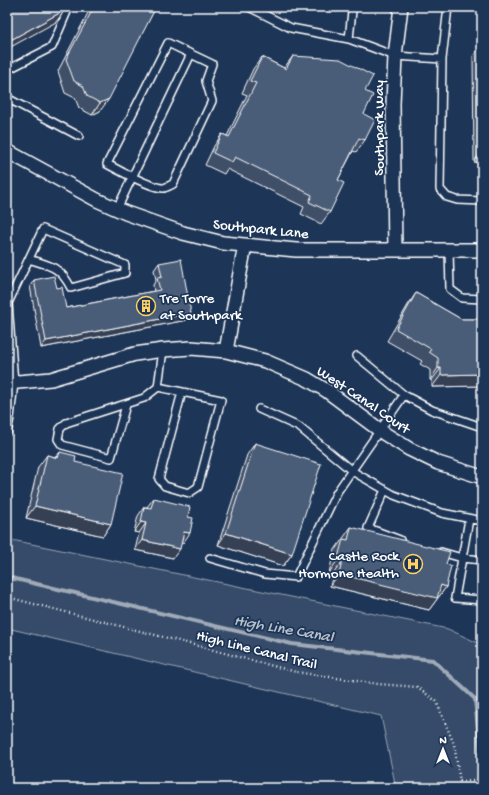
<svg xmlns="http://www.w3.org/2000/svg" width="489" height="795" font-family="'Gochi Hand',sans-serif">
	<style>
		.green { fill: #364b69; stroke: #9aa5b4 }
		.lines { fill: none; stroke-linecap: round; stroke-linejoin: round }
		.stream { stroke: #a0aab8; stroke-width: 4 }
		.lane-casing { stroke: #fff; stroke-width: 10 }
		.street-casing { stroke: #fff; stroke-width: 16 }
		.path { stroke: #fff; stroke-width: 2.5; stroke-dasharray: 1 3; stroke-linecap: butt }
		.lane { stroke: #1d3557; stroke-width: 7 }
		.street { stroke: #1d3557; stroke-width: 13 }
		.wall { fill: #405068; stroke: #fff }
		.shaded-wall { fill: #344155; stroke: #fff }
		.building { fill: #4a5d79; stroke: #fff }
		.labels { text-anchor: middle; stroke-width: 3.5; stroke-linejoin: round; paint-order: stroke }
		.street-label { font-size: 15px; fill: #fff; stroke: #1d3557 }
		.poi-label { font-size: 15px; fill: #fff; stroke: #1d3557; text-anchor: start }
		.water-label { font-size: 16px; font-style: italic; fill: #b8c0ca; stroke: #1d3557 }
	</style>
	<rect width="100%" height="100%" fill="#1d3557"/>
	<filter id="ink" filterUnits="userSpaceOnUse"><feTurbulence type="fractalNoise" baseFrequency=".025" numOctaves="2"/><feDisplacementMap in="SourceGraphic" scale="8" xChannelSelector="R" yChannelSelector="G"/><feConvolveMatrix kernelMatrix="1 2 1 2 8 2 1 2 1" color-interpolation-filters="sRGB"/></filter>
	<g filter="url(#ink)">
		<!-- green -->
		<path class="green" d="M 7,539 L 448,629 L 482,645 L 482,788 L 396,788 L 381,716 L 7,628 Z"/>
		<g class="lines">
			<!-- stream -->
			<path class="stream" d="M 7,577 L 292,644 L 433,660 L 475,699 L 482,769"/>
			<!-- lane casing -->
			<g class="lane-casing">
				<path id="lane" d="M 249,7 L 291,28 L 349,39 L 395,56 L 442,59 L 448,7
					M 349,39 L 352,11 L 350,7
					M 442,59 L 440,189 L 447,197 L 457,200 L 482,201
					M 7,70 L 52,47 L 69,7
					M 7,98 L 79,136
					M 117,209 L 191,54 L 168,43 L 107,164 C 118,170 154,189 164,188 C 167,187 171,185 173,184 L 212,101 L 206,81 L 212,64 L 191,54
					M 449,250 L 450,289 L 462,298 L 482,299
					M 357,356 L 404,395 L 432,410 L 482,427
					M 158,387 L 221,400 L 198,487 L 189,493 L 165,486 L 159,479 L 182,392
					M 126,405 L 111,458 L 62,445 L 58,439 L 60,429 L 66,423 L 144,398 L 158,387 L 163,350
					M 259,409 L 299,427 L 352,471 L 394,495 L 442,513 L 482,521
					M 7,432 L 10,418 L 14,383 L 8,303 L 43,229 L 125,265 L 125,273 L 71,288 C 60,266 50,266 29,259
					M 385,490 L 368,528 L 400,540
					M 469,519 L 455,598 L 482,600
					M 441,552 L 462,558 L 482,560
					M 210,558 L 265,574 L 296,577 L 337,492 L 404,395"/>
			</g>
			<!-- street casing -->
			<g class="street-casing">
				<path id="street" d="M 7,151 L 97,200 L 126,213 L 183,233 L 223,243 L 296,250 L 482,250
					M 395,250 L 393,104 L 395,56 L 401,7
					M 226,351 L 245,245
					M 7,383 L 51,379 L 135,354 L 163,350 L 191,348 L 226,351 L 265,361 L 307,379 L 327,391 L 385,434 L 409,449 L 438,463 L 482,477"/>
			</g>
			<!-- path -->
			<path class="path" d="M 7,597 L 179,641 L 296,672 L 378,684 L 417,687 L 436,701 L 454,744 L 461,788
				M 460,781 L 482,781"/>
			<!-- lane -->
			<use href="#lane" class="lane"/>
			<!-- street -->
			<use href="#street" class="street"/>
		</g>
		<!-- wall -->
		<path class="wall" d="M 91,7 L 156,7 L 100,111 L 92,115 L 79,108 L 75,98 L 65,93 L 58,71 Z
			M 482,44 L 482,162 L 474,162 L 473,56 Z
			M 293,56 L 365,91 L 364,114 L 365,140 L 356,152 L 353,151 L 338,180 L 330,212 L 321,224 L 301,214 L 304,207 L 227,169 L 224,174 L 205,165 L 214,146 L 222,134 L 227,136 L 247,95 L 242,93 L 253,69 L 262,57 L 284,68 Z
			M 159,263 L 187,320 L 41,348 L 30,286 L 34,280 L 57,288 L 66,308 L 154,291 L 153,285 L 156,280 L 154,270 Z
			M 416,293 L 461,319 L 482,319 L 482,384 L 480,386 L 432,387 L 432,380 L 430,380 L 430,370 L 420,364 L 422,361 L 387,341 L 408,305 Z
			M 255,443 L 292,554 L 283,566 L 218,545 L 247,455 Z
			M 60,452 L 75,462 L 111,524 L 103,536 L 26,518 L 38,467 L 47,455 L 56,457 Z
			M 154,498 L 188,517 L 183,543 L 182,542 L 173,558 L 135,550 L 139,533 L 134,532 L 138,516 L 144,507 L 147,507 Z
			M 351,527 L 446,564 L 446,587 L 429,610 L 330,586 L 333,574 L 329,573 L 334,551 Z"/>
		<!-- shaded-wall -->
		<path class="shaded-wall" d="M 322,7 L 341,7 L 338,12 L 320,10 Z
			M 65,10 L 56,22 L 7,49 L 7,42 Z
			M 109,99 L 100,111 L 92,115 L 100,103 Z
			M 482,150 L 482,162 L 474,162 Z
			M 191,313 L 187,320 L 41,348 L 46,341 Z
			M 438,368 L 441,368 L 432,380 L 430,380 Z
			M 482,374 L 482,384 L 480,386 L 432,387 L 441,375 Z
			M 35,506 L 111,524 L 103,536 L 26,518 Z
			M 141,522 L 146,523 L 139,533 L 134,532 Z
			M 184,532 L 190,533 L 183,543 L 177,541 Z
			M 226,533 L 292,554 L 283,566 L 218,545 Z
			M 142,540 L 180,549 L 173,558 L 135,550 Z
			M 337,561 L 342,562 L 333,574 L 329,573 Z
			M 339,574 L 441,585 L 446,587 L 429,610 L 330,586 Z"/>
		<!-- building -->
		<path class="building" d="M 7,7 L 66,7 L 65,10 L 7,42 Z
			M 94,7 L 156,7 L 109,99 L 100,103 L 87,96 L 83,86 L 74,81 L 66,59 Z
			M 293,56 L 340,59 L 373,76 L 365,91 L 373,95 L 364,114 L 375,120 L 365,140 L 359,138 L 338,180 L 344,183 L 330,212 L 309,202 L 312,195 L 235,157 L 232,162 L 213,153 L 222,134 L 229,137 L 256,83 L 250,81 L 262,57 L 286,69 Z
			M 181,259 L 191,313 L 46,341 L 34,280 L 54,276 L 57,288 L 62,287 L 66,308 L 160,290 L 157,278 L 162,277 L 159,263 Z
			M 416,293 L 461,319 L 482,319 L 482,374 L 441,375 L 441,368 L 438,368 L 438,358 L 429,352 L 431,349 L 396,329 Z
			M 255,443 L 321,464 L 292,554 L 226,533 Z
			M 60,452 L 76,456 L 75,462 L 123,473 L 111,524 L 35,506 L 47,455 L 58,458 Z
			M 154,498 L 190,507 L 188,517 L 193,518 L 190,533 L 184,532 L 180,549 L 142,540 L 146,523 L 141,522 L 144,507 L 151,508 Z
			M 351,527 L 450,552 L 446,564 L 451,566 L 446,587 L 441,585 L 437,598 L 339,574 L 342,562 L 337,561 L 343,539 L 348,540 Z"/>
	</g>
	<!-- icons -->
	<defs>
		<g id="building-ring" transform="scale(1)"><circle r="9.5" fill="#1d3557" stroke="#ffd166" stroke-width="1.5"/><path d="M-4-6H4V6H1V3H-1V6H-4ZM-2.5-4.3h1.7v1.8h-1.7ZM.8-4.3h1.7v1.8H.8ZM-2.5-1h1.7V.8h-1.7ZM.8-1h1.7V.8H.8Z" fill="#ffd166"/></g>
		<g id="hospital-ring" transform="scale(1)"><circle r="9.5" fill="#1d3557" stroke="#ffd166" stroke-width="1.5"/><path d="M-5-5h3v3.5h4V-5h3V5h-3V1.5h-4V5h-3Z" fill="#ffd166"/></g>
	</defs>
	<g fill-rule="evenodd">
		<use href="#building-ring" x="146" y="306"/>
		<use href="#hospital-ring" x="413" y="564"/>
	</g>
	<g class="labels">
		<!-- street labels -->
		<g class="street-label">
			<text transform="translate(378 128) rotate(-90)" y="5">Southpark Way</text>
			<text transform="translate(261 228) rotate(6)" y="5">Southpark Lane</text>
			<text transform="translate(364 399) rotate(34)" y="5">West Canal Court</text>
			<text transform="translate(257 649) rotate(14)" y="5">High Line Canal Trail</text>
		</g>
		<!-- poi labels -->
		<g class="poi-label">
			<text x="160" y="302">Tre Torre<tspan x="160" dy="17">at Southpark</tspan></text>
			<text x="399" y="560" text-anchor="end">Castle Rock<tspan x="399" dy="17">Hormone Health</tspan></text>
		</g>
		<!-- water labels -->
		<g class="water-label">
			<text transform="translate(284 627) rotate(10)" y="6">High Line Canal</text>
		</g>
	</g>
	<!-- margin -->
	<rect width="489" height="795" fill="none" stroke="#1d3557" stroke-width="24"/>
	<rect x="12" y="12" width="465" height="771" fill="none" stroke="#fff" stroke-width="1.5" filter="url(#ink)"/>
	<!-- north arrow -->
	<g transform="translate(443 749)" stroke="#1d3557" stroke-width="3" paint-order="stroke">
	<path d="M0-3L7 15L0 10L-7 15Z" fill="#ffffff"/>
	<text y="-6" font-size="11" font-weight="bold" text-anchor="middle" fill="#ffffff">N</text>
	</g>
</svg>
